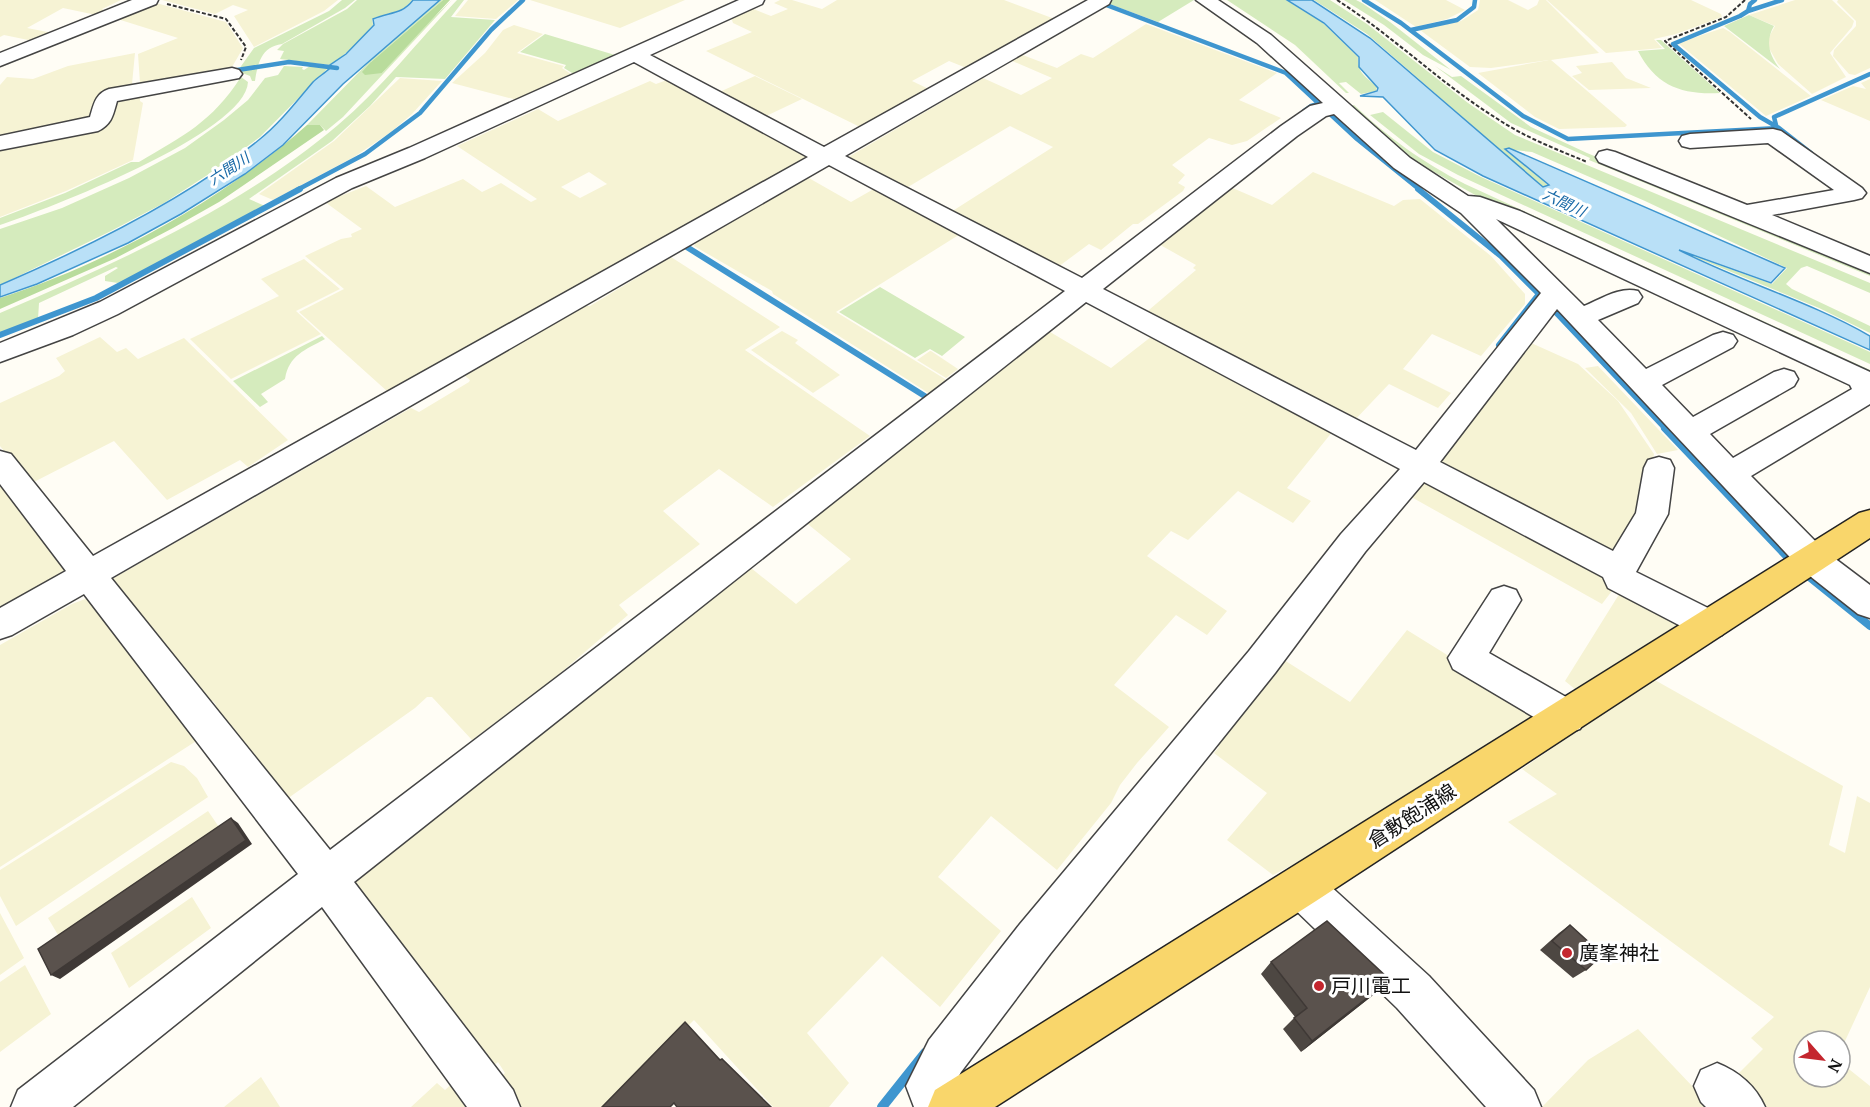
<svg xmlns="http://www.w3.org/2000/svg" width="1870" height="1107" font-family="'PT Serif','Noto Sans JP',serif">
	<style>
		.farmland { fill: #f6f3d4; fill-rule: evenodd }
		.green { fill: #d5ebbd }
		.forest { fill: #b9dc9c }
		.water { fill: #b9e0f7; stroke: #3f96cf; stroke-width: 1.5 }
		.lines { fill: none; stroke-linecap: round; stroke-linejoin: round }
		.stream-far3 { stroke: #3f96cf; stroke-width: 4.5 }
		.stream-far2 { stroke: #3f96cf; stroke-width: 6 }
		.stream-far1 { stroke: #3f96cf; stroke-width: 8 }
		.stream { stroke: #3f96cf; stroke-width: 10 }
		.minor-casing { stroke: #444; stroke-width: 3 }
		.major-casing { stroke: #222; stroke-width: 3 }
		.path { stroke: #333; stroke-width: 2; stroke-dasharray: 4 2; stroke-linecap: butt }
		.minor { fill: #fff; fill-rule: evenodd }
		.major { fill: #f9d66b; fill-rule: evenodd }
		.wall { fill: #4d4742 }
		.shaded-wall { fill: #3f3936 }
		.building { fill: #5a524d; stroke: #3f3936; stroke-width: 1.5 }
		.poi-dot { fill: #c4262e; stroke: #fff; stroke-width: 2 }
		.labels { text-anchor: middle; stroke-width: 6; stroke-linejoin: round; paint-order: stroke }
		.far-water-label { font-size: 15px; font-style: italic; fill: #1768a6; stroke: #fff }
		.near-street-label { font-size: 20px; fill: #111; stroke: #fff }
		.near-poi-label { font-size: 20px; fill: #111; stroke: #fff; text-anchor: start }
	</style>
	<rect width="100%" height="100%" fill="#fffdf5"/>
	<!-- farmland -->
	<path class="farmland" d="M 0,0 L 121,0 L 102,9 L 109,13 L 101,16 L 63,8 L 27,28 L 58,34 L 38,42 L 4,35 L 0,37 Z
		M 162,0 L 338,0 L 324,11 L 254,47 L 234,16 L 248,10 L 233,5 L 215,14 Z
		M 468,0 L 518,0 L 496,19 L 455,16 Z
		M 530,0 L 685,0 L 620,28 Z
		M 780,0 L 792,0 L 822,9 L 837,0 L 1004,0 L 1060,21 L 969,69 L 949,61 L 912,81 L 935,92 L 864,129 L 706,51 L 752,32 L 733,23 L 731,17 L 751,8 L 771,16 L 788,9 L 774,3 Z
		M 1375,0 L 1446,0 L 1465,10 L 1447,19 L 1416,27 Z
		M 1480,0 L 1508,0 L 1528,10 L 1537,5 L 1539,0 L 1546,0 L 1599,53 L 1551,60 L 1627,125 L 1625,127 L 1559,129 L 1535,117 L 1478,73 L 1549,60 L 1491,68 L 1470,67 L 1420,30 L 1461,21 L 1478,10 Z
		M 1547,0 L 1691,0 L 1721,14 L 1722,17 L 1676,34 L 1654,39 L 1662,48 L 1606,53 Z
		M 1795,0 L 1832,0 L 1854,21 L 1852,27 L 1830,53 L 1846,77 L 1812,94 L 1778,64 L 1769,48 L 1769,37 L 1775,26 L 1749,15 Z
		M 1838,0 L 1870,0 L 1870,68 L 1855,75 L 1849,74 L 1833,56 L 1834,50 L 1856,26 L 1856,21 L 1837,2 Z
		M 156,3 L 226,22 L 243,48 L 232,67 L 140,83 L 138,54 L 178,38 L 111,17 Z
		M 1146,24 L 1277,73 L 1239,100 L 1281,118 L 1247,141 L 1232,145 L 1209,138 L 1172,165 L 1185,175 L 1178,183 L 1185,187 L 1183,191 L 1138,224 L 1133,224 L 1101,250 L 1089,244 L 1058,267 L 951,212 L 1053,147 L 1010,126 L 903,190 L 845,159 L 983,78 L 1021,95 L 1052,78 L 1010,60 L 1020,54 L 1057,68 L 1081,54 L 1093,58 Z
		M 514,25 L 543,34 L 517,53 L 564,66 L 562,68 L 574,76 L 521,101 L 452,83 L 485,53 L 503,30 Z
		M 1723,28 L 1730,32 L 1811,96 L 1766,116 L 1678,43 Z
		M 135,53 L 132,84 L 110,90 L 96,98 L 90,117 L 0,137 L 0,85 L 7,77 L 33,79 L 68,66 Z
		M 1612,62 L 1626,78 L 1651,88 L 1589,90 L 1572,76 L 1582,73 L 1576,66 Z
		M 755,76 L 802,99 L 762,118 L 715,94 Z
		M 400,78 L 442,81 L 412,114 L 391,132 L 354,157 L 273,200 L 259,194 L 334,141 Z
		M 1870,79 L 1870,121 L 1821,100 L 1853,86 L 1866,89 L 1861,83 Z
		M 667,80 L 812,155 L 691,227 L 686,224 L 676,230 L 680,233 L 388,392 L 299,312 L 344,289 L 305,256 L 341,239 L 352,237 L 351,234 L 362,229 L 325,202 L 366,186 L 395,207 L 463,179 L 482,192 L 501,183 L 531,202 L 537,199 L 457,146 L 538,109 L 558,121 L 650,81 L 656,84 ZM 589,172 L 607,184 L 580,198 L 561,187 Z
		M 140,92 L 140,101 L 143,103 L 133,160 L 66,191 L 0,217 L 0,146 L 89,129 L 112,100 Z
		M 1313,172 L 1394,206 L 1403,200 L 1420,199 L 1491,256 L 1525,294 L 1525,304 L 1481,356 L 1432,334 L 1403,369 L 1451,393 L 1438,408 L 1389,384 L 1352,423 L 1143,315 L 1196,270 L 1193,268 L 1196,265 L 1155,242 L 1228,186 L 1272,205 Z
		M 807,177 L 851,202 L 879,186 L 965,231 L 836,312 L 945,379 L 945,382 L 930,394 L 773,294 L 772,291 L 694,246 L 696,241 Z
		M 671,257 L 780,327 L 745,350 L 870,436 L 773,507 L 719,469 L 663,511 L 700,544 L 619,605 L 628,615 L 551,681 L 472,740 L 432,697 L 427,697 L 415,708 L 287,799 L 209,710 L 216,705 L 213,701 L 203,706 L 112,579 L 411,408 L 419,412 L 469,382 L 470,380 L 464,375 L 583,306 L 590,306 Z
		M 304,259 L 340,289 L 296,311 L 321,334 L 231,379 L 190,339 L 279,296 L 261,279 Z
		M 1045,329 L 1111,368 L 1156,333 L 1333,431 L 1287,488 L 1311,501 L 1293,523 L 1238,491 L 1188,540 L 1171,531 L 1147,556 L 1227,611 L 1207,635 L 1176,615 L 1114,685 L 1169,727 L 1137,763 L 1120,785 L 1111,803 L 1057,870 L 991,816 L 938,877 L 1001,931 L 940,1007 L 882,956 L 807,1033 L 849,1083 L 829,1107 L 773,1107 L 694,1020 L 606,1107 L 512,1107 L 494,1083 L 505,1073 L 498,1062 L 486,1072 L 345,888 L 659,635 L 738,579 L 731,574 L 746,564 L 796,604 L 851,559 L 804,521 Z
		M 782,331 L 798,340 L 795,343 L 840,375 L 813,393 L 751,350 Z
		M 100,337 L 117,352 L 126,348 L 138,359 L 184,338 L 288,440 L 248,467 L 240,460 L 167,500 L 114,441 L 30,484 L 0,446 L 0,403 L 59,376 L 65,371 L 56,358 Z
		M 1529,342 L 1578,364 L 1618,401 L 1654,454 L 1646,506 L 1616,555 L 1436,461 Z
		M 930,351 L 931,351 L 958,369 L 946,378 L 917,360 Z
		M 1598,366 L 1678,450 L 1657,454 L 1631,413 L 1585,368 Z
		M 1420,477 L 1598,566 L 1615,587 L 1602,604 L 1406,494 Z
		M 0,478 L 70,569 L 0,615 Z
		M 1623,588 L 1685,624 L 1576,690 L 1565,681 Z
		M 93,596 L 201,738 L 0,867 L 0,645 L 72,604 Z
		M 1407,630 L 1542,714 L 1331,845 L 1273,875 L 1227,840 L 1267,793 L 1214,753 L 1219,747 L 1211,741 L 1281,658 L 1350,702 Z
		M 1653,679 L 1843,786 L 1829,845 L 1845,853 L 1857,796 L 1870,803 L 1870,987 L 1840,1052 L 1840,1041 L 1804,1041 L 1804,1077 L 1840,1077 L 1840,1062 L 1870,1086 L 1870,1107 L 1767,1107 L 1735,1077 L 1763,1049 L 1751,1038 L 1774,1017 L 1508,822 L 1557,794 L 1522,769 Z
		M 171,762 L 184,766 L 197,778 L 208,797 L 16,926 L 0,896 L 0,870 Z
		M 208,811 L 221,830 L 61,940 L 48,918 Z
		M 192,897 L 211,928 L 129,988 L 111,953 Z
		M 0,913 L 24,958 L 0,975 Z
		M 25,965 L 51,1014 L 0,1052 L 0,982 Z
		M 1638,1029 L 1712,1107 L 1542,1107 L 1588,1060 Z
		M 261,1077 L 280,1107 L 224,1107 Z
		M 458,1078 L 478,1107 L 411,1107 L 437,1083 L 445,1090 Z"/>
	<!-- green -->
	<path class="green" d="M 342,0 L 355,0 L 345,8 L 282,44 C 261,47 258,63 255,81 L 252,81 L 250,76 L 237,71 L 247,70 L 248,67 L 239,69 L 254,48 L 329,11 Z
		M 357,0 L 412,0 C 401,15 387,12 372,19 L 373,25 C 360,39 346,56 329,65 L 280,59 L 284,51 L 277,50 L 283,44 L 347,9 Z
		M 441,0 L 443,0 L 371,62 L 382,73 L 419,31 L 452,0 L 343,117 L 326,131 L 320,125 L 307,125 L 372,59 Z
		M 457,0 L 464,0 L 451,17 L 495,20 L 445,79 L 396,77 L 370,106 L 332,141 L 249,199 L 265,206 L 137,275 L 118,283 L 105,281 L 105,276 L 118,268 L 116,267 L 39,303 L 38,319 L 0,333 L 0,313 C 116,263 240,208 338,125 C 381,89 418,41 457,0 Z
		M 1109,0 L 1194,0 L 1158,22 L 1104,2 Z
		M 1227,0 L 1286,0 L 1323,23 L 1358,57 C 1357,73 1366,77 1377,87 L 1376,91 L 1361,94 L 1346,82 L 1339,83 L 1349,93 L 1346,93 L 1295,45 Z
		M 1314,0 L 1330,0 L 1367,24 L 1468,103 L 1515,135 L 1870,283 L 1870,293 L 1807,266 L 1801,268 L 1786,284 L 1792,289 L 1870,326 L 1870,333 L 1819,308 L 1680,251 L 1772,284 L 1787,268 L 1645,201 L 1532,152 L 1504,149 L 1548,185 L 1543,187 L 1367,34 Z
		M 1344,0 L 1356,0 L 1362,3 L 1390,22 L 1451,70 L 1423,55 L 1384,25 Z
		M 1749,15 L 1774,26 C 1765,41 1769,55 1780,69 L 1724,26 Z
		M 545,34 L 615,55 L 617,57 L 577,76 L 564,68 L 566,65 L 520,52 Z
		M 1656,40 L 1661,40 L 1720,93 C 1682,95 1656,86 1638,51 L 1665,49 Z
		M 284,66 L 303,67 L 302,69 L 304,70 L 310,66 L 329,67 L 260,137 L 209,174 L 164,203 L 111,231 L 0,285 L 0,229 L 62,208 L 129,178 L 185,148 L 224,120 L 248,100 L 265,78 L 278,75 Z
		M 1435,66 L 1452,77 L 1461,76 L 1531,127 L 1587,153 L 1870,270 L 1870,276 L 1589,160 L 1590,158 L 1511,123 Z
		M 241,77 L 248,82 C 246,133 45,210 0,225 L 0,218 L 65,193 L 131,162 L 139,162 C 183,136 212,122 241,77 Z
		M 1354,105 C 1389,138 1422,162 1465,184 L 1870,370 L 1870,376 L 1477,196 L 1407,157 L 1348,107 Z
		M 1383,112 L 1433,152 L 1481,177 L 1870,352 L 1870,364 L 1458,175 L 1419,154 L 1370,115 Z
		M 880,287 L 965,337 L 942,356 L 930,349 L 915,358 L 839,312 Z
		M 322,336 L 325,339 C 305,350 289,355 285,379 L 261,394 L 268,402 L 260,407 L 233,381 Z"/>
	<!-- forest -->
	<path class="forest" d="M 443,0 L 450,0 L 382,73 L 365,75 L 362,72 L 371,62 Z
		M 307,125 L 320,125 L 324,130 L 219,202 L 173,228 L 116,258 L 0,309 L 0,298 C 106,264 224,199 307,125 Z"/>
	<!-- water -->
	<path class="water" d="M 413,0 L 440,0 L 343,84 L 283,145 L 245,174 L 181,214 L 128,243 L 37,284 L 0,297 L 0,285 C 86,248 187,199 260,139 C 280,123 296,102 313,82 C 318,77 325,73 330,68 L 330,65 L 346,54 L 374,25 L 373,19 C 388,12 402,15 413,0 Z
		M 1287,0 L 1312,0 L 1370,38 L 1543,187 L 1549,185 L 1505,149 L 1509,148 L 1785,268 L 1771,283 L 1679,250 C 1741,282 1809,301 1870,336 L 1870,350 L 1483,176 L 1435,150 L 1383,97 L 1360,96 L 1377,91 L 1378,88 L 1359,67 L 1359,57 L 1324,23 Z"/>
	<g class="lines">
		<!-- stream-far3 -->
		<path class="stream-far3" d="M 1093,0 L 1286,73 L 1357,139 L 1420,190
			M 1364,0 L 1401,23 L 1523,116 L 1568,139 L 1779,128 L 1760,117 L 1673,44 L 1740,16 L 1748,11 L 1750,4 L 1755,0
			M 1748,11 L 1782,0
			M 1411,30 L 1457,20 L 1474,7 L 1475,0
			M 231,71 L 289,62 L 337,68
			M 1304,111 L 1311,106 L 1325,102
			M 1776,125 L 1774,117 L 1870,74
			M 1779,128 L 1811,153
			M 297,190 L 365,154 L 420,113 L 491,30 L 523,0"/>
		<!-- stream-far2 -->
		<path class="stream-far2" d="M 1418,189 L 1501,256 L 1541,296
			M 682,244 L 931,400
			M 1549,305 L 1666,429
			M 0,335 L 96,298 L 300,189
			M 1499,345 L 1539,294"/>
		<!-- stream-far1 -->
		<path class="stream-far1" d="M 1665,428 L 1794,564
			M 1803,572 L 1870,626"/>
		<!-- stream -->
		<path class="stream" d="M 882,1107 L 925,1053"/>
		<!-- minor casing -->
		<g class="minor-casing">
			<path id="minor" d="M 132,0 L 158,0 L 156,4 L 0,66 L 0,53 Z
				M 739,0 L 764,0 L 762,4 L 650,55 L 824,147 L 1088,0 L 1111,0 L 1109,4 L 845,156 L 1082,278 L 1281,126 L 1310,106 L 1323,103 L 1257,43 L 1196,0 L 1218,0 L 1271,35 L 1410,158 L 1468,196 L 1480,197 L 1520,211 L 1870,372 L 1870,404 L 1751,476 L 1825,551 L 1870,585 L 1870,618 L 1858,614 L 1801,569 L 1557,309 L 1440,462 L 1613,551 L 1636,513 L 1644,468 L 1648,460 L 1659,457 L 1670,460 L 1674,468 L 1668,514 L 1636,572 L 1722,615 L 1727,625 L 1722,635 L 1710,639 L 1698,635 L 1608,588 L 1603,577 L 1424,482 L 1365,552 L 1275,673 L 1050,954 L 961,1072 L 953,1087 L 962,1107 L 914,1107 L 906,1086 L 929,1040 L 1020,924 L 1249,651 L 1341,534 L 1400,469 L 1086,302 L 354,882 L 513,1090 L 520,1107 L 467,1107 L 322,907 L 73,1107 L 11,1107 L 18,1090 L 298,874 L 84,594 L 12,635 L 0,639 L 0,608 L 66,571 L 0,484 L 0,451 L 11,454 L 93,556 L 808,157 L 634,62 L 425,158 L 352,188 L 118,314 L 73,335 L 0,362 L 0,343 L 100,302 L 336,178 L 409,148 ZM 1334,114 L 1394,168 L 1461,213 L 1541,293 L 1416,450 L 1103,289 L 1297,136 L 1326,116 ZM 829,165 L 1065,291 L 330,850 L 111,578 ZM 1496,219 L 1850,385 L 1852,389 L 1733,458 L 1710,434 L 1794,386 L 1798,379 L 1794,372 L 1784,369 L 1774,372 L 1693,417 L 1662,385 L 1733,347 L 1737,341 L 1733,335 L 1723,332 L 1713,335 L 1646,369 L 1598,320 L 1638,303 L 1642,297 L 1638,291 C 1620,286 1601,299 1584,306 Z
				M 232,68 L 239,70 L 242,74 L 239,78 L 117,101 C 113,115 112,124 98,131 L 0,150 L 0,136 L 90,117 C 94,104 95,94 109,89 Z
				M 1773,129 L 1781,131 L 1862,188 L 1866,193 L 1862,198 L 1854,200 L 1772,215 L 1870,256 L 1870,273 L 1599,162 L 1596,157 L 1599,152 L 1607,150 L 1615,152 L 1747,205 L 1834,190 L 1768,143 L 1690,148 L 1682,146 L 1679,141 L 1682,136 L 1690,134 Z
				M 1504,586 L 1516,590 L 1521,600 L 1489,653 L 1580,705 L 1586,717 L 1580,729 L 1567,733 L 1554,729 L 1453,669 L 1448,658 L 1492,590 Z
				M 1301,867 L 1316,873 L 1429,976 L 1534,1090 L 1541,1107 L 1486,1107 L 1397,1008 L 1286,901 L 1280,887 L 1286,873 Z
				M 1717,1063 C 1739,1072 1755,1085 1765,1107 L 1706,1107 L 1701,1102 L 1694,1086 L 1701,1070 Z"/>
		</g>
		<!-- major casing -->
		<g class="major-casing">
			<path id="major" d="M 1870,510 L 1870,538 L 1316,901 L 995,1107 L 928,1107 L 935,1090 L 1859,513 Z"/>
		</g>
		<!-- path -->
		<path class="path" d="M 1337,0 C 1393,36 1440,83 1496,118 C 1524,137 1556,149 1587,162
			M 1745,0 L 1726,17 L 1665,41 L 1751,119
			M 167,4 L 226,19 L 246,47 L 241,60"/>
		<!-- minor -->
		<use href="#minor" class="minor"/>
		<!-- major -->
		<use href="#major" class="major"/>
	</g>
	<!-- wall -->
	<path class="wall" d="M 1570,925 L 1590,947 L 1586,970 L 1573,978 L 1540,950 L 1559,933 Z
		M 1271,962 L 1377,992 L 1301,1052 L 1283,1029 L 1295,1017 L 1261,974 Z"/>
	<!-- shaded-wall -->
	<path class="shaded-wall" d="M 231,818 L 238,823 L 252,844 L 60,979 L 51,975 Z
		M 1390,980 L 1377,992 L 1301,1052 L 1312,1041 Z"/>
	<!-- building -->
	<path class="building" d="M 231,818 L 246,840 L 51,975 L 38,949 Z
		M 1327,921 L 1390,980 L 1312,1041 L 1294,1018 L 1307,1008 L 1271,962 Z
		M 1570,925 L 1592,945 L 1590,947 L 1600,957 L 1586,970 L 1552,941 Z
		M 685,1022 L 720,1060 L 722,1059 L 771,1107 L 677,1107 L 674,1103 L 670,1107 L 602,1107 Z"/>
	<!-- markers -->
	<g class="poi-dot">
		<circle cx="1567" cy="953" r="6"/>
		<circle cx="1319" cy="986" r="6"/>
	</g>
	<g class="labels">
		<!-- far-water labels -->
		<g class="far-water-label">
			<text transform="translate(229 169) rotate(-33)" y="5">六間川</text>
			<text transform="translate(1564 203) rotate(25)" y="5">六間川</text>
		</g>
		<!-- near-street labels -->
		<g class="near-street-label">
			<text transform="translate(1412 816) rotate(-33)" y="7">倉敷飽浦線</text>
		</g>
		<!-- near-poi labels -->
		<g class="near-poi-label">
			<text x="1579" y="960">廣峯神社</text>
			<text x="1331" y="993">戸川電工</text>
		</g>
	</g>
	<!-- north arrow -->
	<g transform="translate(1822 1059) rotate(118)"><circle r="28" fill="#ffffff" stroke="#a0a0a0" stroke-width="1.5"/>
	<path d="M0-4.5L10 22L0 15L-10 22Z" fill="#c4262e"/>
	<text y="-9" font-size="16" font-weight="bold" text-anchor="middle" fill="#111111">N</text>
	</g>
</svg>
